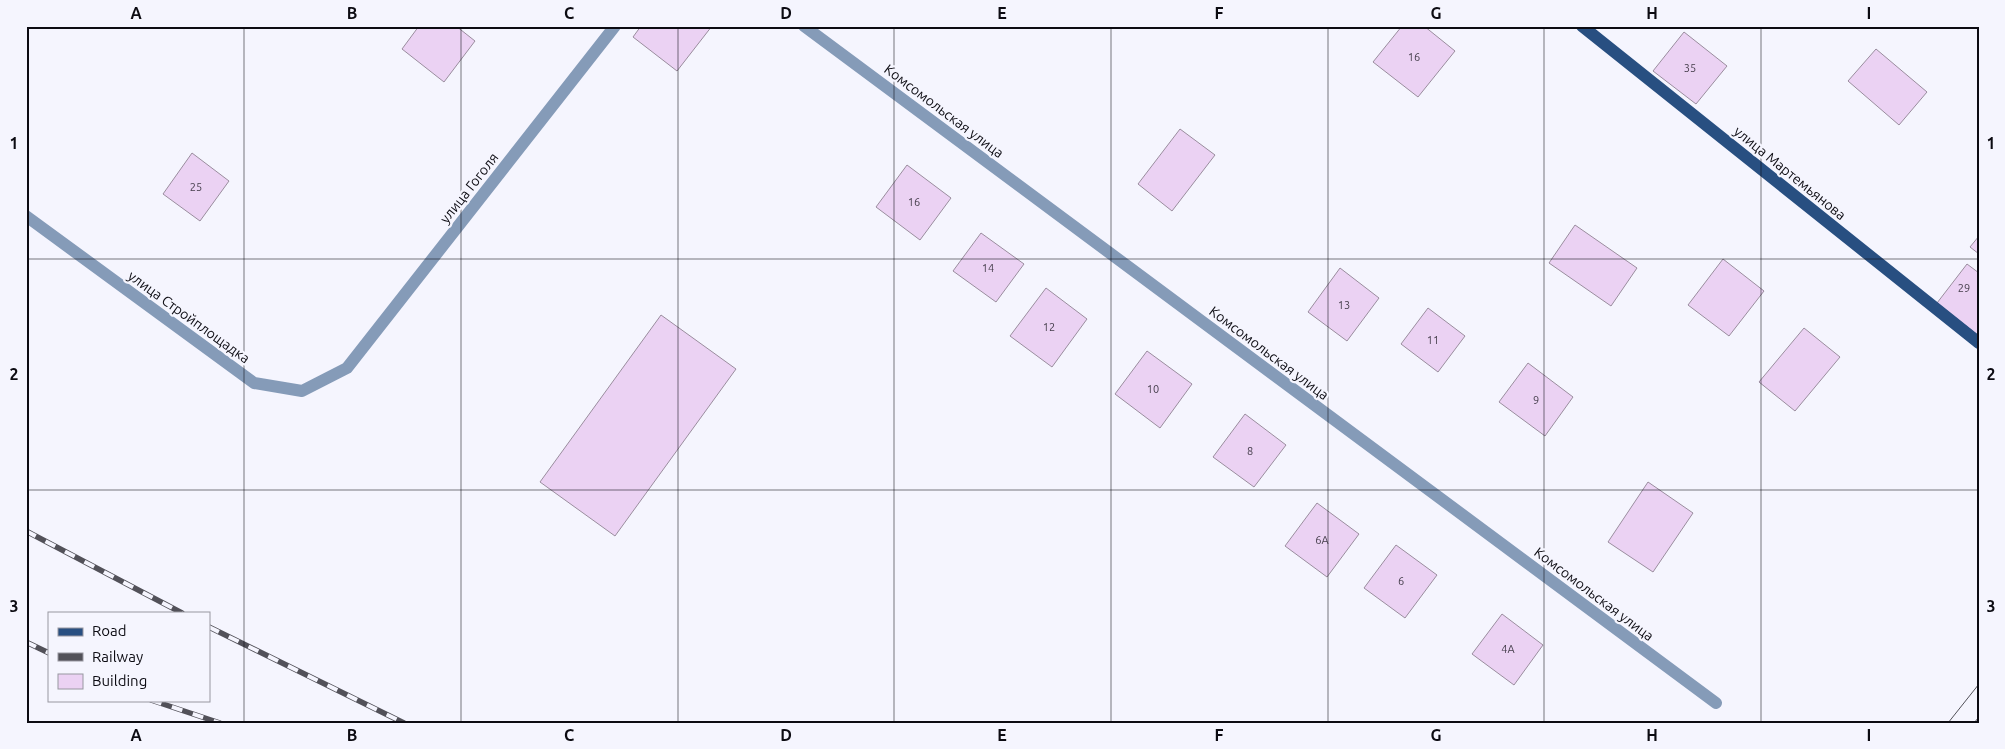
<svg xmlns="http://www.w3.org/2000/svg" width="2005" height="749" font-family="Ubuntu,sans-serif">
	<style>
		.building { fill: #ebd2f3; stroke: #9a8d9e }
		.lines { fill: none; stroke-linecap: round; stroke-linejoin: round }
		.minor { stroke: #859bb8; stroke-width: 12 }
		.major { stroke: #284f81; stroke-width: 12 }
		.tram { stroke: #525159; stroke-width: 1 }
		.rail-casing { stroke: #525159; stroke-width: 5.5 }
		.rail { stroke: #f5f5fe; stroke-width: 4; stroke-dasharray: 11; stroke-linecap: butt }
		.grid { fill: none; stroke: #0c0b12; stroke-width: 1; stroke-opacity: 0.55 }
		.labels { text-anchor: middle; stroke-width: 4.5; stroke-linejoin: round; paint-order: stroke }
		.number-label { font-size: 11px; fill: #443d4a }
		.street-label { font-size: 14px; fill: #0c0b12; stroke: #f5f5fe }
		.neatline { fill: none; stroke: #0c0b12; stroke-width: 2 }
		.grid-label { font-size: 16px; text-anchor: middle; font-weight: bold; fill: #0c0b12 }
	</style>
	<rect width="100%" height="100%" fill="#f5f5fe"/>
	<!-- building -->
	<path class="building" d="M 419,26 L 456,26 L 475,41 L 444,82 L 402,49 Z
		M 641,26 L 712,26 L 677,71 L 633,37 Z
		M 1402,26 L 1424,26 L 1455,51 L 1418,97 L 1373,62 Z
		M 1684,32 L 1727,66 L 1696,104 L 1653,71 Z
		M 1876,49 L 1927,92 L 1899,125 L 1848,81 Z
		M 1180,129 L 1215,155 L 1172,211 L 1138,184 Z
		M 192,153 L 229,181 L 200,221 L 163,194 Z
		M 907,165 L 951,198 L 920,240 L 876,207 Z
		M 1575,225 L 1637,268 L 1611,306 L 1549,263 Z
		M 981,233 L 1024,264 L 996,302 L 953,271 Z
		M 1979,236 L 1979,254 L 1970,247 Z
		M 1723,259 L 1764,291 L 1729,336 L 1688,305 Z
		M 1967,264 L 1979,273 L 1979,336 L 1937,303 Z
		M 1340,268 L 1379,298 L 1347,341 L 1308,312 Z
		M 1046,288 L 1087,319 L 1052,367 L 1010,336 Z
		M 1428,308 L 1465,336 L 1438,372 L 1401,344 Z
		M 661,315 L 736,369 L 615,536 L 540,482 Z
		M 1804,328 L 1840,357 L 1795,411 L 1759,382 Z
		M 1147,351 L 1192,384 L 1160,428 L 1115,394 Z
		M 1528,363 L 1573,397 L 1545,436 L 1499,402 Z
		M 1245,414 L 1286,445 L 1254,487 L 1213,457 Z
		M 1648,482 L 1693,513 L 1653,572 L 1608,542 Z
		M 1317,503 L 1359,534 L 1327,577 L 1285,546 Z
		M 1396,545 L 1437,575 L 1405,618 L 1364,588 Z
		M 1502,614 L 1543,645 L 1514,685 L 1472,654 Z"/>
	<g class="lines">
		<!-- minor -->
		<path class="minor" d="M 804,26 L 1716,703
			M 26,216 L 254,383 L 302,391 L 347,368 L 615,26"/>
		<!-- major -->
		<path class="major" d="M 1582,26 L 1979,343"/>
		<!-- tram -->
		<path class="tram" d="M 1948,723 L 1979,684
			M 1974,723 L 1979,717"/>
		<!-- rail casing -->
		<g class="rail-casing">
			<path id="rail" d="M 26,531 L 182,613
				M 209,627 L 404,723
				M 26,642 L 49,653
				M 151,700 L 220,723"/>
		</g>
		<!-- rail -->
		<use href="#rail" class="rail"/>
	</g>
	<!-- grid -->
	<path class="grid" d="M 244,26 L 244,723M 461,26 L 461,723M 678,26 L 678,723M 894,26 L 894,723M 1111,26 L 1111,723M 1328,26 L 1328,723M 1544,26 L 1544,723M 1761,26 L 1761,723M 26,259 L 1979,259M 26,490 L 1979,490"/>
	<g class="labels">
		<!-- number labels -->
		<g class="number-label">
			<text x="1414" y="61">16</text>
			<text x="1690" y="72">35</text>
			<text x="196" y="191">25</text>
			<text x="914" y="206">16</text>
			<text x="988" y="272">14</text>
			<text x="1964" y="292">29</text>
			<text x="1344" y="309">13</text>
			<text x="1049" y="331">12</text>
			<text x="1433" y="344">11</text>
			<text x="1153" y="393">10</text>
			<text x="1536" y="404">9</text>
			<text x="1250" y="455">8</text>
			<text x="1322" y="544">6А</text>
			<text x="1401" y="585">6</text>
			<text x="1508" y="653">4А</text>
		</g>
		<!-- street labels -->
		<g class="street-label">
			<text transform="translate(944 111) rotate(37)" y="5">Комсомольская улица</text>
			<text transform="translate(1790 173) rotate(39)" y="5">улица Мартемьянова</text>
			<text transform="translate(469 188) rotate(-52)" y="5">улица Гоголя</text>
			<text transform="translate(189 317) rotate(36)" y="5">улица Стройплощадка</text>
			<text transform="translate(1269 353) rotate(37)" y="5">Комсомольская улица</text>
			<text transform="translate(1594 594) rotate(37)" y="5">Комсомольская улица</text>
		</g>
	</g>
	<!-- border -->
	<rect width="2005" height="749" fill="none" stroke="#f5f5fe" stroke-width="55"/>
	<!-- legend -->
	<rect x="48" y="612" width="162" height="90" fill="#f5f5fe" stroke="#9897a0"/>
	<rect x="58" y="628" width="25" height="8" fill="#284f81" stroke="#9897a0"/>
	<text x="92" y="636" font-size="15" fill="#0c0b12">Road</text>
	<rect x="58" y="653" width="25" height="8" fill="#525159" stroke="#9897a0"/>
	<text x="92" y="662" font-size="15" fill="#0c0b12">Railway</text>
	<rect x="58" y="674" width="25" height="15" fill="#ebd2f3" stroke="#9897a0"/>
	<text x="92" y="686" font-size="15" fill="#0c0b12">Building</text>
	<rect x="28" y="28" width="1950" height="694" class="neatline"/>
	<g class="grid-label">
		<text x="136" y="19">A</text>
		<text x="352" y="19">B</text>
		<text x="569" y="19">C</text>
		<text x="786" y="19">D</text>
		<text x="1002" y="19">E</text>
		<text x="1219" y="19">F</text>
		<text x="1436" y="19">G</text>
		<text x="1652" y="19">H</text>
		<text x="1869" y="19">I</text>
		<text x="14" y="149">1</text>
		<text x="1991" y="149">1</text>
		<text x="14" y="380">2</text>
		<text x="1991" y="380">2</text>
		<text x="14" y="612">3</text>
		<text x="1991" y="612">3</text>
		<text x="136" y="741">A</text>
		<text x="352" y="741">B</text>
		<text x="569" y="741">C</text>
		<text x="786" y="741">D</text>
		<text x="1002" y="741">E</text>
		<text x="1219" y="741">F</text>
		<text x="1436" y="741">G</text>
		<text x="1652" y="741">H</text>
		<text x="1869" y="741">I</text>
	</g>
</svg>
